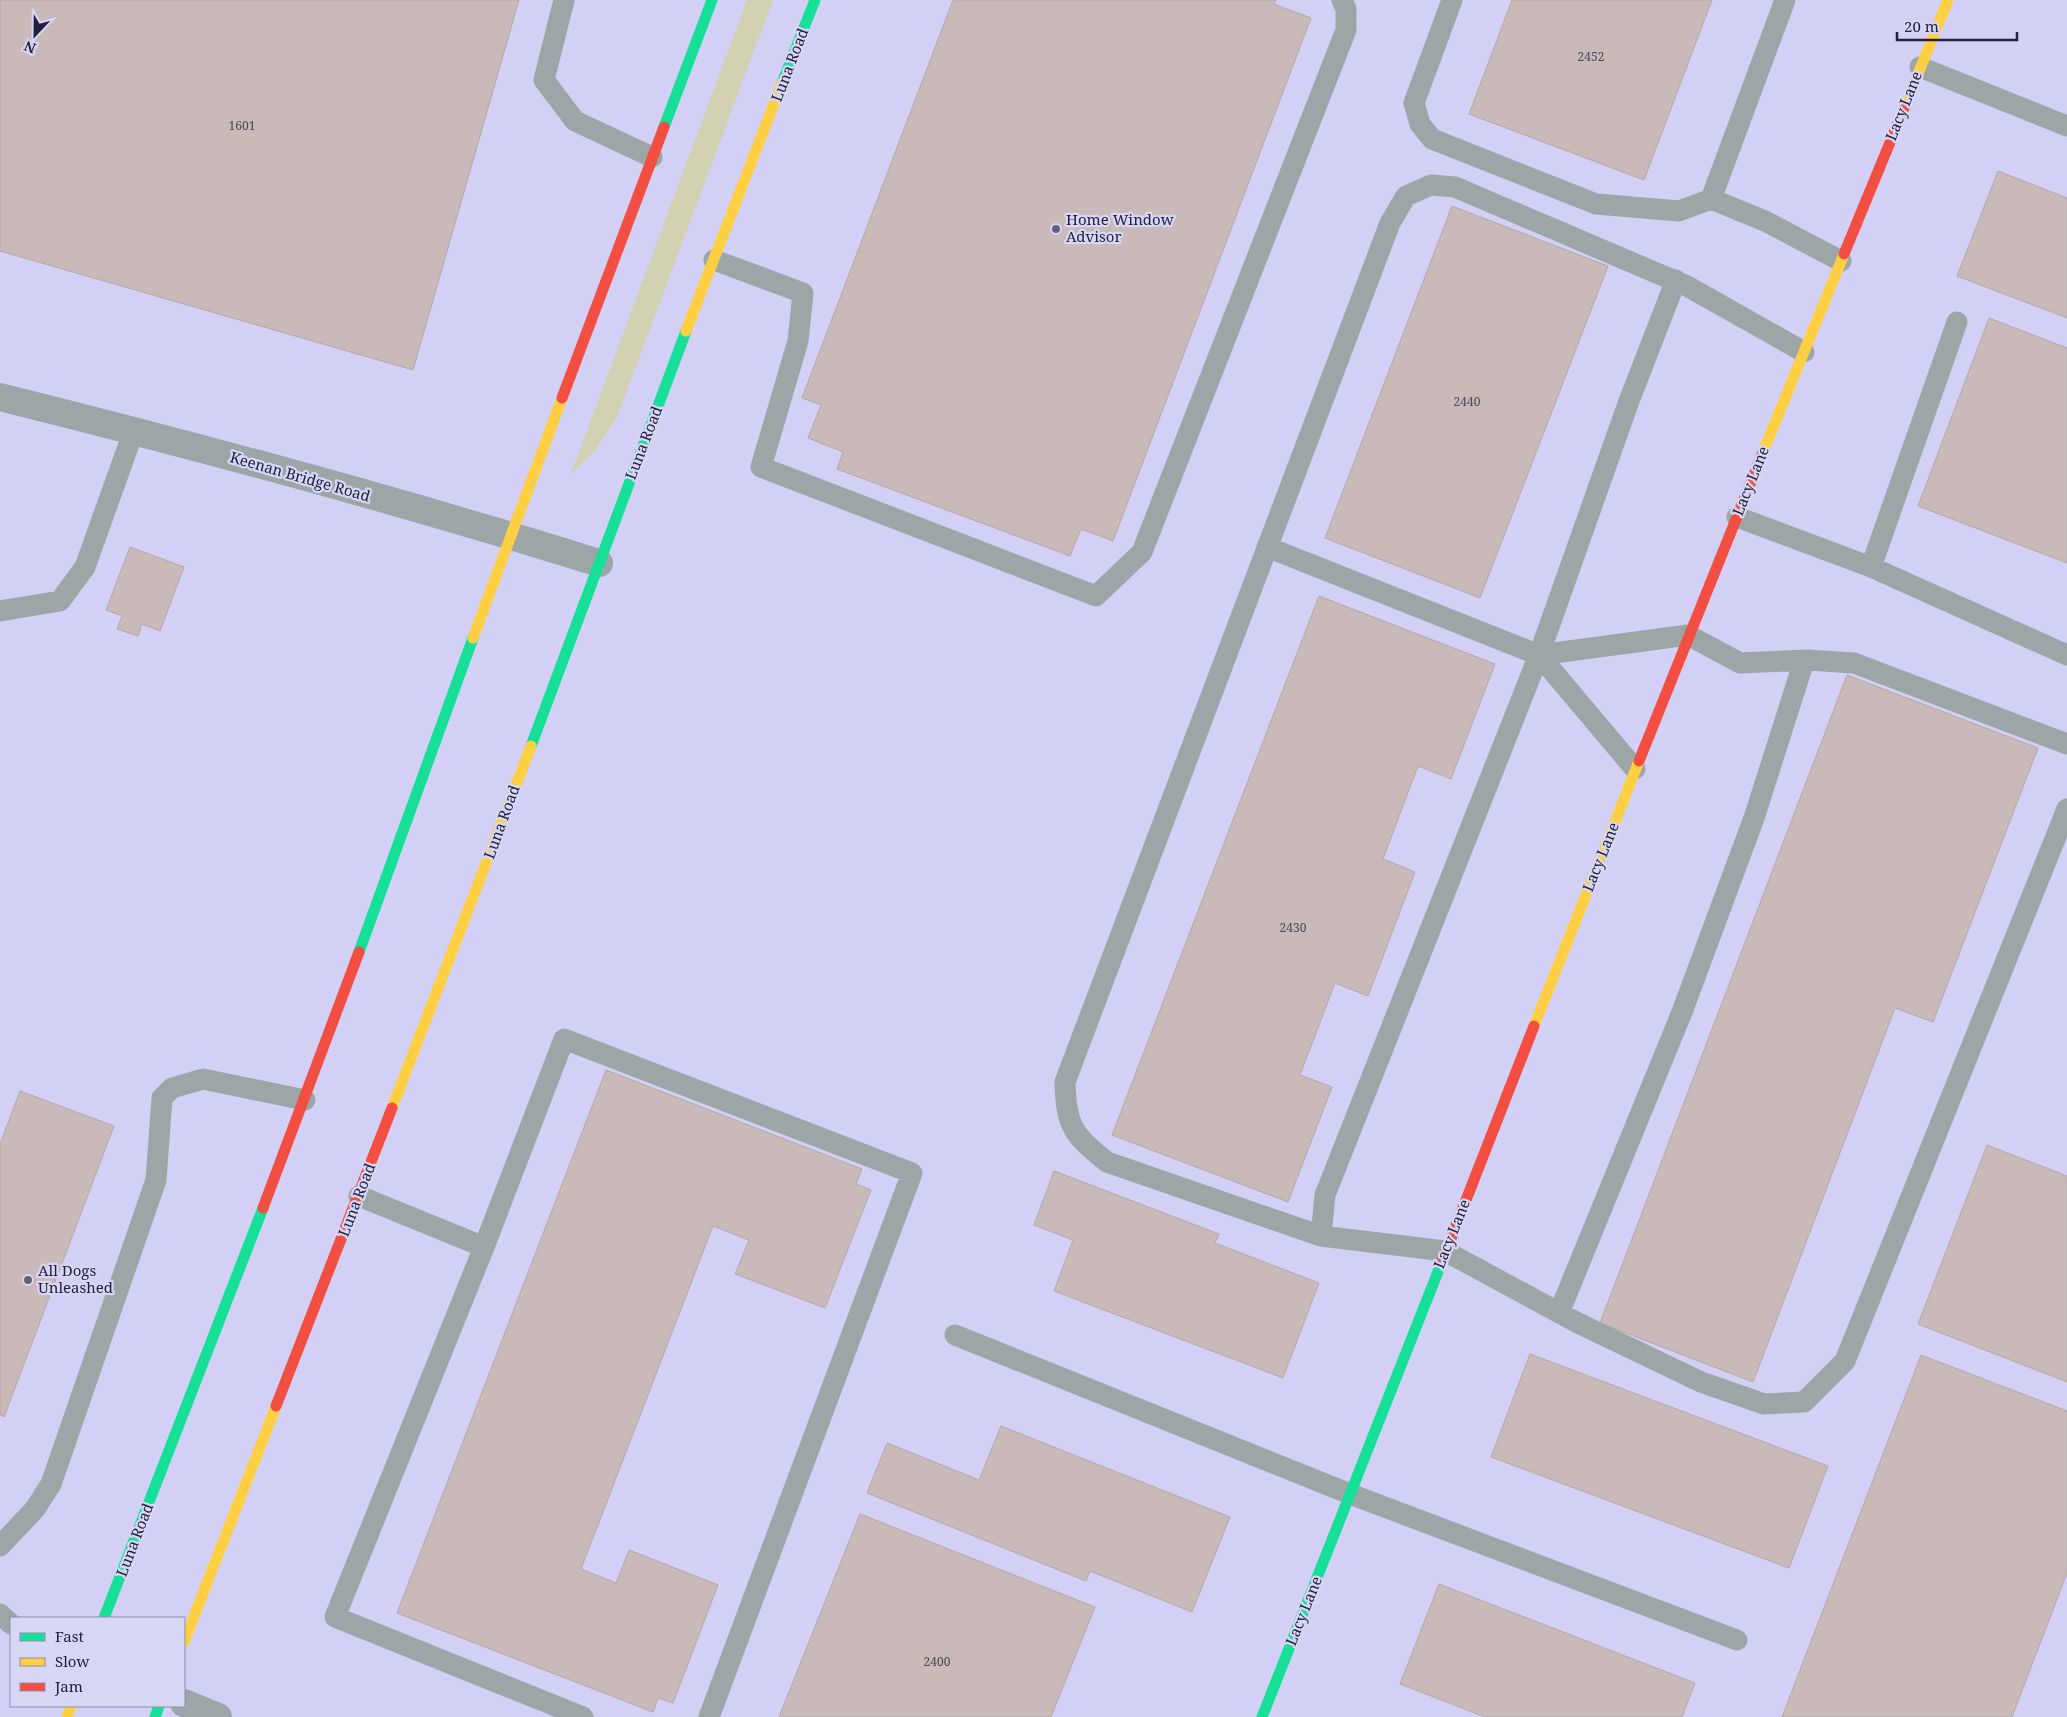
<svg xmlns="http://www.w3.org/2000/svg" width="2067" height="1717" font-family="'Noto Serif',serif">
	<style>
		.built { fill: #d2d1f5; fill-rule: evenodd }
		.green { fill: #d1d0b1 }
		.building { fill: #cab9b9; stroke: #b5a7a8 }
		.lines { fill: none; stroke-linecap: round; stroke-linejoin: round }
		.lane { stroke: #9ca6a7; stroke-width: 21 }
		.street { stroke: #9ca6a7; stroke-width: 28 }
		.fast { stroke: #16e098; stroke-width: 11 }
		.slow { stroke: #ffcf43; stroke-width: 11 }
		.jam { stroke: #f24e42; stroke-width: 11 }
		.poi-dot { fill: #64627b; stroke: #d7d6f5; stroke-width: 2 }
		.labels { text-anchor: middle; stroke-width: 4.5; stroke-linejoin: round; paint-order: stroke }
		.number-label { font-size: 12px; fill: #4d465c }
		.street-label { font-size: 15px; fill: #23203d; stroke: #d7d6f5 }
		.poi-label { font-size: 15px; fill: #23203d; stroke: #d7d6f5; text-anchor: start }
	</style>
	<rect width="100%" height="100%" fill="#dde"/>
	<!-- built -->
	<path class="built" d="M 0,0 L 2067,0 L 2067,1717 L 0,1717 ZM 11,1618 L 184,1618 L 184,1706 L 11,1706 Z"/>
	<!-- green -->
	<path class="green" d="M 747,0 L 773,0 L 617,417 L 594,452 L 571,474 Z"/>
	<!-- building -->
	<path class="building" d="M 0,0 L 519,0 L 413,370 L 0,251 Z
		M 953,0 L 1276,0 L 1274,4 L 1311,18 L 1113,541 L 1081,529 L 1070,556 L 837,469 L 843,452 L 808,438 L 821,405 L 802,398 Z
		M 1512,0 L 1712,0 L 1644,180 L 1469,114 Z
		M 1998,171 L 2067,198 L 2067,318 L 1957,276 Z
		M 1452,206 L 1608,266 L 1480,598 L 1325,538 Z
		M 1989,318 L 2067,348 L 2067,563 L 1918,506 Z
		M 130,547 L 184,567 L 160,631 L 142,624 L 138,636 L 117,629 L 122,616 L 106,610 Z
		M 1319,596 L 1495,664 L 1451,779 L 1418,766 L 1383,859 L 1415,872 L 1368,996 L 1335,983 L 1300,1075 L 1332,1087 L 1288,1202 L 1112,1135 Z
		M 1847,675 L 2038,748 L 1933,1022 L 1895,1008 L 1753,1382 L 1600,1323 Z
		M 606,1070 L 862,1169 L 856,1184 L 871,1190 L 825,1308 L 735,1274 L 749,1240 L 713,1226 L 581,1569 L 616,1583 L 629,1550 L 718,1585 L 673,1703 L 658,1698 L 653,1712 L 397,1613 Z
		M 20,1091 L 114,1126 L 4,1417 L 0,1415 L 0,1144 Z
		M 1987,1145 L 2067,1176 L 2067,1382 L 1918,1324 Z
		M 1054,1171 L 1219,1234 L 1215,1243 L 1319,1283 L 1283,1378 L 1054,1291 L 1073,1240 L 1034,1225 Z
		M 1530,1354 L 1828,1466 L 1789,1568 L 1491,1457 Z
		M 1921,1355 L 2067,1411 L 2067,1573 L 2012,1717 L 1782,1717 Z
		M 1001,1426 L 1230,1517 L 1192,1612 L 1090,1571 L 1086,1581 L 867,1493 L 887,1443 L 979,1480 Z
		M 860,1514 L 1095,1607 L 1051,1717 L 779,1717 Z
		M 1439,1584 L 1695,1683 L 1682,1717 L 1485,1717 L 1400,1684 Z"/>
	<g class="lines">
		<!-- lane -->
		<path class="lane" d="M 564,0 L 544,80 L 575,121 L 652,157
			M 1452,0 L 1414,103 L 1420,124 L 1432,139 L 1596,204 L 1679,211 L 1711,199 L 1765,221 L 1841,261
			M 1920,67 L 2067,126
			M 1711,199 L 1785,0
			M 714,260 L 803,293 L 798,341 L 761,467 L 1096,596 L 1142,552 L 1346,30 L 1346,9 L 1342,0
			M 1804,352 L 1687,286 L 1455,187 L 1431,185 L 1406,196 L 1390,223 L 1065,1082 C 1066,1126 1073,1135 1107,1162 L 1321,1236 L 1445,1251 L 1578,1323 L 1701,1382 L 1764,1404 L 1804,1402 L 1845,1361 L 2067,809
			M 1737,517 L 1871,567 L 1957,322
			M 1267,547 L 1539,655 L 1635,769
			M 1871,567 L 2067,655
			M 0,611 L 60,601 L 85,567 L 134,430
			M 1539,655 L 1688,635 L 1740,663 L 1807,660 L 1854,663 L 2067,744
			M 359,1196 L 484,1247
			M 1321,1236 L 1325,1195 L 1539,655 L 1629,401 L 1676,280
			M 1559,1313 L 1682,1012 L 1754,818 L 1804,661
			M 955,1335 L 1350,1494 L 1737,1640
			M 0,1546 L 35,1509 L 51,1484 L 156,1180 L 162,1098 L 172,1088 L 203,1079 L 305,1100
			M 0,1614 L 11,1624
			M 583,1717 L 335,1617 L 484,1247 L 564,1039 L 912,1173 L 709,1717"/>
		<!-- street -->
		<path class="street" d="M 0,397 C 201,447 401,501 599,563
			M 184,1703 L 218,1717"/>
		<!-- fast -->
		<path class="fast" d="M 782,83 L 815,0
			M 664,127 L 712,0
			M 531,746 L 686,331
			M 359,952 L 473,638
			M 104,1618 L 263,1208
			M 155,1717 L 159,1706
			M 1262,1717 L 1443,1259"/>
		<!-- slow -->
		<path class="slow" d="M 1905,106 L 1948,0
			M 686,331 L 782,83
			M 1763,452 L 1844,254
			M 473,638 L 562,398
			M 1534,1026 L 1639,761
			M 392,1108 L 531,746
			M 184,1642 L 276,1406
			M 67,1717 L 71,1706"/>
		<!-- jam -->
		<path class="jam" d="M 1844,254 L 1905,106
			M 562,398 L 664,127
			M 1639,761 L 1763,452
			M 263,1208 L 359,952
			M 1443,1259 L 1534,1026
			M 276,1406 L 392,1108"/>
	</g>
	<!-- markers -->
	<g class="poi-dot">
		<circle cx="1056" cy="229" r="5"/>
		<circle cx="28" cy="1280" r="5"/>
	</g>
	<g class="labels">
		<!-- number labels -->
		<g class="number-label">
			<text x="1591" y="61">2452</text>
			<text x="242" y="130">1601</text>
			<text x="1467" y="406">2440</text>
			<text x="1293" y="932">2430</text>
			<text x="937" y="1666">2400</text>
		</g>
		<!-- street labels -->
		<g class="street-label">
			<text transform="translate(790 65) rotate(-69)" y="5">Luna Road</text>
			<text transform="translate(1904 106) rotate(-68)" y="5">Lacy Lane</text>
			<text transform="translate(644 443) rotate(-69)" y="5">Luna Road</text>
			<text transform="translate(300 477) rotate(16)" y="5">Keenan Bridge Road</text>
			<text transform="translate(1751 481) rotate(-68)" y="5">Lacy Lane</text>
			<text transform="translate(502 822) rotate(-70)" y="5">Luna Road</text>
			<text transform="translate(1601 857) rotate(-68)" y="5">Lacy Lane</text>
			<text transform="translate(357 1200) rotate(-69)" y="5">Luna Road</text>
			<text transform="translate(1452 1234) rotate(-68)" y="5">Lacy Lane</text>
			<text transform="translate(135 1540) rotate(-69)" y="5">Luna Road</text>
			<text transform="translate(1304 1611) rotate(-68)" y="5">Lacy Lane</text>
		</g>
		<!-- poi labels -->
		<g class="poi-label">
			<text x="1066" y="225">Home Window<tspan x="1066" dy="17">Advisor</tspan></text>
			<text x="38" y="1276">All Dogs<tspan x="38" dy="17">Unleashed</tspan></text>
		</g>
	</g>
	<!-- legend -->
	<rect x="10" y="1617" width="175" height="90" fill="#d7d6f5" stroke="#8f8dab"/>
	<rect x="20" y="1633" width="25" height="8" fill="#16e098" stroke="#8f8dab"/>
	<text x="55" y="1642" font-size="15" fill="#23203d">Fast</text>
	<rect x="20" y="1658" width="25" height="8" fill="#ffcf43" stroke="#8f8dab"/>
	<text x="55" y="1667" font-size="15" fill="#23203d">Slow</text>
	<rect x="20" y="1683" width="25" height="8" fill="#f24e42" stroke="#8f8dab"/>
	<text x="55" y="1692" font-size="15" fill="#23203d">Jam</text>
	<!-- north arrow -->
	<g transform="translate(35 35) rotate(202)" stroke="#d7d6f5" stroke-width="4" paint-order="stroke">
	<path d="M0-4L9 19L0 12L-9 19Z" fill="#23203d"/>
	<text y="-8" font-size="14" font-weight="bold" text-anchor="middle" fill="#23203d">N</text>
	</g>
	<!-- scale -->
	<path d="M1897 32v8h120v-8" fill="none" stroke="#23203d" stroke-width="2.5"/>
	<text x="1904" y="32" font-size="15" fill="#23203d" stroke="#d7d6f5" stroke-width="4" paint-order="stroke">20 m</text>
</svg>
